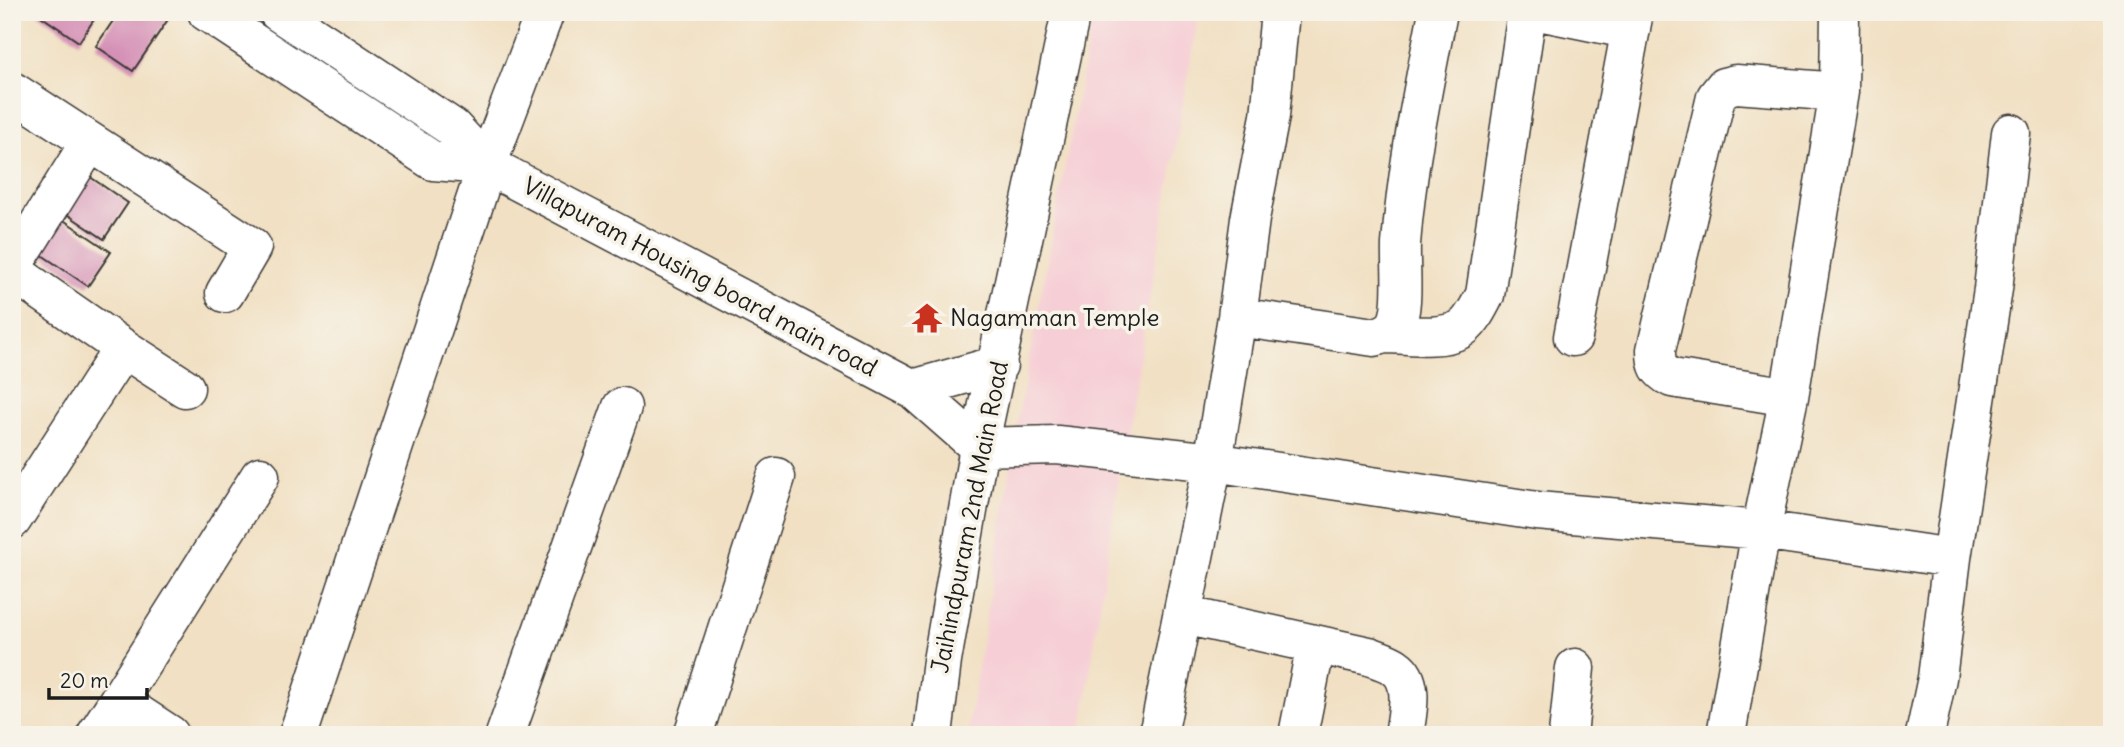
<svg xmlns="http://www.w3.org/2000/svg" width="2124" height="747" font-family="Delius,sans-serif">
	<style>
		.built { fill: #f6cfd6 }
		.building { fill: #d48eb5 }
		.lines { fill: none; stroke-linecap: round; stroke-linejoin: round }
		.minor-casing { stroke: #3c3935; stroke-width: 41 }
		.minor { stroke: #fff; stroke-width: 38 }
		.labels { text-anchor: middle; stroke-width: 7; stroke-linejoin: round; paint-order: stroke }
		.street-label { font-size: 24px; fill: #1c1c1c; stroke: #f7f3e8 }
		.poi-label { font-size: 24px; fill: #1c1c1c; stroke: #f7f3e8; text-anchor: start }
	</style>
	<rect width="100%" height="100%" fill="#f7f3e8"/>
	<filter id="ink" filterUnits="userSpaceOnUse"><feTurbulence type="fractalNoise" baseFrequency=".0143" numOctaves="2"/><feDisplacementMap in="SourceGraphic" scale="14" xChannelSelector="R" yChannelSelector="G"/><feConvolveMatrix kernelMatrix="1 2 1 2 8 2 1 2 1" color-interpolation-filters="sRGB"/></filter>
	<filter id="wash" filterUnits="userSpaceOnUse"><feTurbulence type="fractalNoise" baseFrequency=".00686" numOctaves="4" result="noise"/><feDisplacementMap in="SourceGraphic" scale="28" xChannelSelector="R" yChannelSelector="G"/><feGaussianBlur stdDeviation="1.57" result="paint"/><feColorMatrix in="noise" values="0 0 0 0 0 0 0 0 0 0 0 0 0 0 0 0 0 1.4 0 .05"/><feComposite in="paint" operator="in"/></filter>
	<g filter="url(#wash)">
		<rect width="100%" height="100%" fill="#f1e0c3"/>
		<!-- built -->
		<path class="built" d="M 1094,12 L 1199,12 L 1120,470 L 1081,735 L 967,735 L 1021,401 Z"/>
		<g id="blocks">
			<!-- building -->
			<path class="building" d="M 40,12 L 99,12 L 79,42 L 38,14 Z
				M 119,12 L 166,12 L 171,15 L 133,71 L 96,46 Z
				M 80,170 L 128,203 L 104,239 L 55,206 Z
				M 56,215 L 111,252 L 88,286 L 33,249 Z"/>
		</g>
	</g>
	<g filter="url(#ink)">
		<use href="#blocks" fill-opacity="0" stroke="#3c3935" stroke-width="2"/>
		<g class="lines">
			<!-- minor casing -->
			<g class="minor-casing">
				<path id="minor" d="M 207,12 L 433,161 L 487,165
					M 278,12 L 453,128 L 487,165 L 913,389 L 979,447 L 1057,445 L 1213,462 L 1537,511 L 1761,530 L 1952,558
					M 1543,12 L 1631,30
					M 12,91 L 252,247 L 225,293
					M 12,267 L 90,142
					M 12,271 L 123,348 L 185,388
					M 1237,317 L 1374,337 C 1383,335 1391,332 1396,324 C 1405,307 1400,265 1401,244 C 1407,166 1423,89 1438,12
					M 1386,334 C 1408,334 1438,340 1459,330 C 1471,324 1479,306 1485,295 L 1527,12
					M 1573,337 L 1634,12
					M 913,389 L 998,365
					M 1789,397 L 1672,378 C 1658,371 1656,365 1656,350 L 1716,97 L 1724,87 L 1736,84 L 1839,92
					M 12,520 L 123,348
					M 1183,615 L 1369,656 C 1377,659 1388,662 1395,667 C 1416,681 1407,714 1404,735
					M 96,735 L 118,701
					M 170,735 L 118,701 L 260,476
					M 298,735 L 487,165 L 545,12
					M 505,735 L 622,407
					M 693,735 L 776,477
					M 933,735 L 942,661 L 979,447 L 1071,12
					M 1158,735 L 1213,462 L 1237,317 L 1250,219 L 1270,116 L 1280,12
					M 1298,735 L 1316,645
					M 1568,735 L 1575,668
					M 1726,735 L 1761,530 L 1789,397 L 1839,92 L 1840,12
					M 1925,735 L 1937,678 L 1952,558 L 1993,289 L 2011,133"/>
			</g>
			<!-- minor -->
			<use href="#minor" class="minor"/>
		</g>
	</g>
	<!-- icons -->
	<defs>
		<g id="temple-bare" transform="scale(2.415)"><path d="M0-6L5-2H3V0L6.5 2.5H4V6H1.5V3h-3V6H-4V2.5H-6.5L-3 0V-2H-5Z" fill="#c8321e" stroke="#f7f3e8" stroke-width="2.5" paint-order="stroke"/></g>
	</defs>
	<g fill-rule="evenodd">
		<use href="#temple-bare" x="927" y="318"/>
	</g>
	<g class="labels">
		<!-- street labels -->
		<g class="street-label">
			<text transform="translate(700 277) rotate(28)" y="8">Villapuram Housing board main road</text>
			<text transform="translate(970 517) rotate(-79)" y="8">Jaihindpuram 2nd Main Road</text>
		</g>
		<!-- poi labels -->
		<g class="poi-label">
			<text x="950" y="326">Nagamman Temple</text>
		</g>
	</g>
	<!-- margin -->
	<rect width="2124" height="747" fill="none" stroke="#f7f3e8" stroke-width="42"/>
	<!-- scale -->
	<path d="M49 688v10h98v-10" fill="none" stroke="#1c1c1c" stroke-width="3.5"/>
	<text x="60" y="688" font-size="21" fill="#1c1c1c" stroke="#f7f3e8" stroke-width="5" paint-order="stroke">20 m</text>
</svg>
